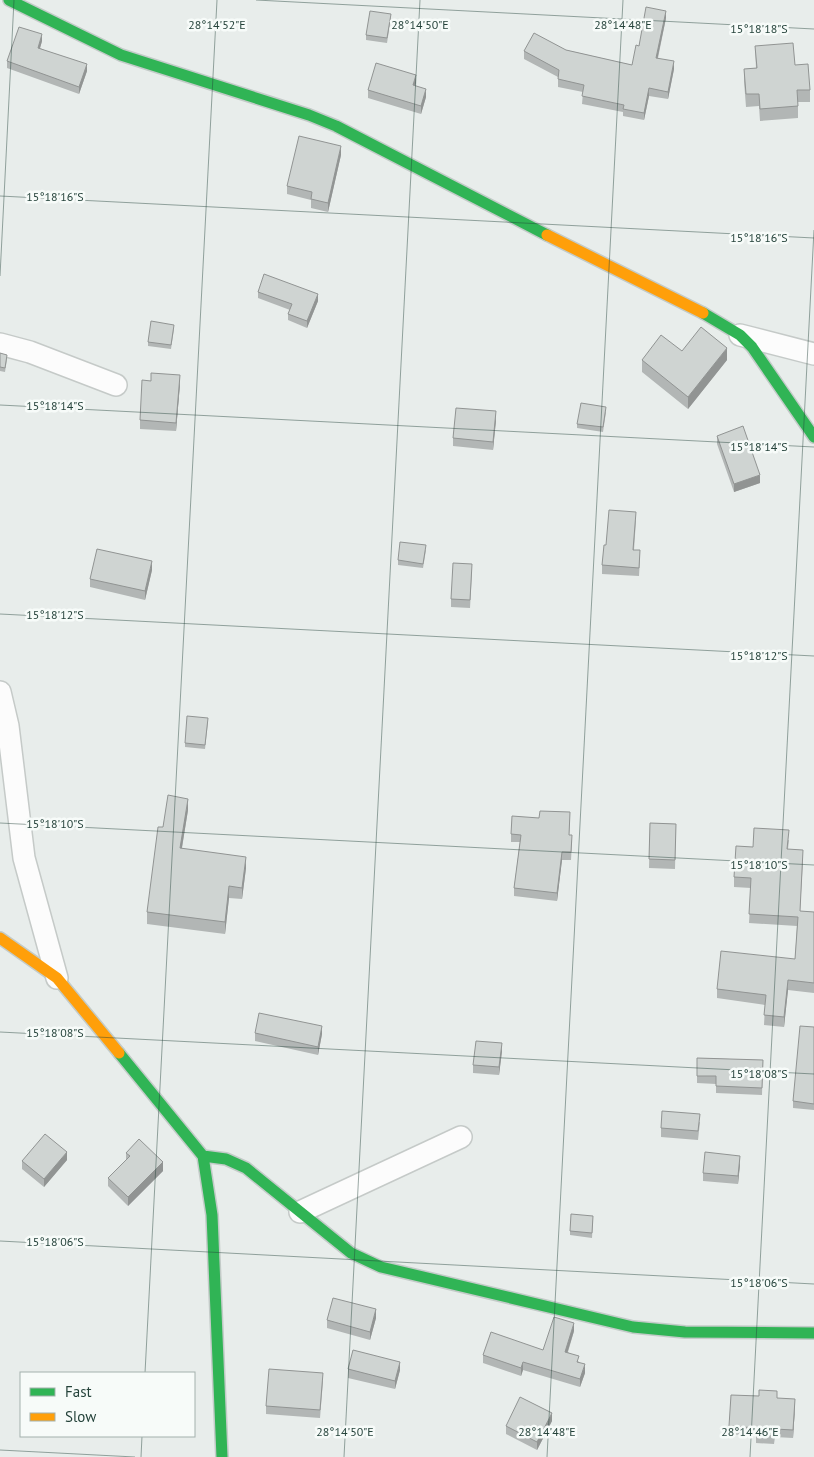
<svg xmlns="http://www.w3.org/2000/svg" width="814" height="1457" font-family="'PT Sans',sans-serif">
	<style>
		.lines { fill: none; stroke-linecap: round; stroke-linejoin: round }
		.street-casing { stroke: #c5cac8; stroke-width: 24 }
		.fast-casing { stroke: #c3cbc8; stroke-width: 14 }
		.slow-casing { stroke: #c3cbc8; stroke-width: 14 }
		.street { stroke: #fcfcfc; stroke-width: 21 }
		.fast { stroke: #30b455; stroke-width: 11 }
		.slow { stroke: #ff9f0a; stroke-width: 11 }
		.wall { fill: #b2b6b5 }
		.shaded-wall { fill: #919493 }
		.building { fill: #cfd4d2; stroke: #919493 }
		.ticks { fill: none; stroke: #24423a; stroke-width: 1; stroke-opacity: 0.45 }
		.ticks-label { font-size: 12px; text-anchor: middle; fill: #24423a; stroke: #f7fbf9; stroke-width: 5; stroke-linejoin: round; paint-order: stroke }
	</style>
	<rect width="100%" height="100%" fill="#e8edeb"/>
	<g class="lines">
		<!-- street casing -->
		<g class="street-casing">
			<path id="street" d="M 740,335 L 814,354
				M 0,344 L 30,352 L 116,385
				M 0,692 L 8,726 L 24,858 L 57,978
				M 300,1212 L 461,1137"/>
		</g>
		<!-- fast casing -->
		<g class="fast-casing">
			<path id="fast" d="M 9,0 L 121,55 L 309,115 L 336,126 L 547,235
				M 703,313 L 740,335 L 752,347 L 814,437
				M 119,1053 L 203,1156 L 212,1215 L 222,1457
				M 203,1156 L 226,1159 L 246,1168 L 351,1253 L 381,1267 L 633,1327 L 685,1332 L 814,1333"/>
		</g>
		<!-- slow casing -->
		<g class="slow-casing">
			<path id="slow" d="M 547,235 L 703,313
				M 0,938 L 57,978 L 119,1053"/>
		</g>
		<!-- street -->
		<use href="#street" class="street"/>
		<!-- fast -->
		<use href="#fast" class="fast"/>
		<!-- slow -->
		<use href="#slow" class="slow"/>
	</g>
	<!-- wall -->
	<path class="wall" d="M 391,18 L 387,43 L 366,40 L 366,35 Z
		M 666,18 L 658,58 L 674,69 L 668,99 L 649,96 L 644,120 L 623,116 L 623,112 L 582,104 L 583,92 L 558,87 L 558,77 L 524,59 L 524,51 L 566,50 L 632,65 L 639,46 Z
		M 42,41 L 40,48 L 87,71 L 79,94 L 7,68 L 7,61 Z
		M 755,46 L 810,90 L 810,102 L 798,102 L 798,118 L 760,121 L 759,106 L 746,107 L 744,81 L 744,69 L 756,68 Z
		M 416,83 L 415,86 L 426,97 L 421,114 L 368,98 L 368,90 Z
		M 341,155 L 328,212 L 311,208 L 311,200 L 287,194 L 287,186 Z
		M 258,292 L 318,301 L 307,328 L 288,320 L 288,314 L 290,310 L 258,298 Z
		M 174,329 L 171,349 L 148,346 L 148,342 Z
		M 682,351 L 727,360 L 688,409 L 642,372 L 642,360 Z
		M 0,353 L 7,359 L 5,372 L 0,371 Z
		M 180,384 L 176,431 L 140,429 L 140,420 Z
		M 606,412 L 603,432 L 577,428 L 577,424 Z
		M 496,420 L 493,450 L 453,446 L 453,438 Z
		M 717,436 L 760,483 L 734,492 L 717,444 Z
		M 636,520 L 634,550 L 640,559 L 639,576 L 602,574 L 602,565 L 606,545 Z
		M 426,550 L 423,568 L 398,565 L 398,560 Z
		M 152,570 L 145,600 L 90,587 L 90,579 Z
		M 472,572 L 470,608 L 451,607 L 451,599 Z
		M 208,722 L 205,749 L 185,747 L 185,743 Z
		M 188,810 L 182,848 L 246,868 L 242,899 L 229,898 L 225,934 L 147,924 L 147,912 L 163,827 Z
		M 570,820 L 569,835 L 572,842 L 571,860 L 562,860 L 557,901 L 514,896 L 514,888 L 520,842 L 511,842 L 511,834 Z
		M 650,823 L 676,824 L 675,869 L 649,868 Z
		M 789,840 L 788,849 L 803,860 L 800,911 L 814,912 L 814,993 L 788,990 L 784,1027 L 764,1025 L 765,1005 L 717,998 L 717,989 L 795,959 L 797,926 L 749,923 L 751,888 L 734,887 L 734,877 L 753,847 Z
		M 814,1027 L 814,1110 L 793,1108 L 793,1101 Z
		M 255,1033 L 322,1034 L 318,1055 L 255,1041 Z
		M 502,1051 L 499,1075 L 473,1073 L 473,1065 Z
		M 697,1058 L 763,1060 L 762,1095 L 716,1093 L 716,1084 L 697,1083 Z
		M 700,1122 L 698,1140 L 661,1137 L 661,1128 Z
		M 126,1153 L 163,1171 L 128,1206 L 108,1186 L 108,1178 L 126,1160 Z
		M 67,1160 L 44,1187 L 22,1169 L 22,1161 Z
		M 740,1164 L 738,1184 L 703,1181 L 703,1173 Z
		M 593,1220 L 592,1238 L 570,1235 L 570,1231 Z
		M 376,1318 L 370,1340 L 327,1328 L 327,1320 Z
		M 574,1331 L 568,1352 L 579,1362 L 585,1373 L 580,1387 L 523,1370 L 521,1376 L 483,1363 L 483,1355 L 543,1350 Z
		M 348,1369 L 400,1370 L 395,1389 L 348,1378 Z
		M 323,1381 L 320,1418 L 266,1414 L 266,1406 Z
		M 777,1398 L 795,1407 L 793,1438 L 775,1437 L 774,1444 L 756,1443 L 756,1436 L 729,1434 L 729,1426 Z
		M 552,1421 L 537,1450 L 506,1434 L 506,1426 Z"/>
	<!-- shaded-wall -->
	<path class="shaded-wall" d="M 666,11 L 666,18 L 656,65 L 656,58 Z
		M 42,34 L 42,41 L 38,55 L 38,48 Z
		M 674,61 L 674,69 L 668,99 L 668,92 Z
		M 87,64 L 87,71 L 79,94 L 79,87 Z
		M 416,75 L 416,83 L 413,93 L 413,85 Z
		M 649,88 L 649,96 L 644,120 L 644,113 Z
		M 426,89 L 426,97 L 421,114 L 421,106 Z
		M 341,146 L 341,155 L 328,212 L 328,203 Z
		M 318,294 L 318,301 L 307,328 L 307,321 Z
		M 727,348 L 727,360 L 688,409 L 688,397 Z
		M 180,375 L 180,384 L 176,431 L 176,423 Z
		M 496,411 L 496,420 L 493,450 L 493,442 Z
		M 760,475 L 760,483 L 734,492 L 734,484 Z
		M 152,561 L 152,570 L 145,600 L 145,591 Z
		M 188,799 L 188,810 L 180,859 L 180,848 Z
		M 562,852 L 562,860 L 557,901 L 557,893 Z
		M 246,857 L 246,868 L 242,899 L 242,888 Z
		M 229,886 L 229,898 L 225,934 L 225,922 Z
		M 788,980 L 788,990 L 784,1027 L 784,1017 Z
		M 322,1026 L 322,1034 L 318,1055 L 318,1047 Z
		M 502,1043 L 502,1051 L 499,1075 L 499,1067 Z
		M 67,1152 L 67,1160 L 44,1187 L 44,1179 Z
		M 740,1156 L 740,1164 L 738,1184 L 738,1176 Z
		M 163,1162 L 163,1171 L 128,1206 L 128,1197 Z
		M 376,1309 L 376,1318 L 370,1340 L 370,1332 Z
		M 574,1323 L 574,1331 L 565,1360 L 565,1352 Z
		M 400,1362 L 400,1370 L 395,1389 L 395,1381 Z
		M 523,1362 L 523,1370 L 521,1376 L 521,1368 Z
		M 585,1364 L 585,1373 L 580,1387 L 580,1379 Z
		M 795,1399 L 795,1407 L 793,1438 L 793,1430 Z
		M 552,1413 L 552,1421 L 537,1450 L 537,1442 Z"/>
	<!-- building -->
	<path class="building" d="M 646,7 L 666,11 L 656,58 L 674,61 L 668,92 L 649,88 L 644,113 L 623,109 L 624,105 L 582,96 L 584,85 L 558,79 L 559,70 L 524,51 L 534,33 L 566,50 L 632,65 L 636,45 L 639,46 Z
		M 370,11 L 391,14 L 387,38 L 366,35 Z
		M 19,27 L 42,34 L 38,48 L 87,64 L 79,87 L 7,61 Z
		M 793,43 L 795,65 L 808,64 L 810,90 L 797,90 L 798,106 L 760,109 L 759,94 L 746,94 L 744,69 L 757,68 L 755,46 Z
		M 376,63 L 416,75 L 413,85 L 426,89 L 421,106 L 368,90 Z
		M 299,136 L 341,146 L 328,203 L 311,199 L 312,192 L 287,186 Z
		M 264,274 L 318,294 L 307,321 L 288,314 L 292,304 L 258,292 Z
		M 151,321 L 174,325 L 171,345 L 148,342 Z
		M 701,327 L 727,348 L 688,397 L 642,360 L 661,335 L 682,351 Z
		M 0,353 L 7,355 L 5,368 L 0,367 Z
		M 151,373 L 180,375 L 176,423 L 140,420 L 142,380 L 151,381 Z
		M 581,403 L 606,407 L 603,427 L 577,424 Z
		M 456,408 L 496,411 L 493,442 L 453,438 Z
		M 743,426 L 760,475 L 734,484 L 717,436 Z
		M 609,510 L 636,512 L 633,550 L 640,550 L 639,568 L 602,565 L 604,545 L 606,545 Z
		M 400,542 L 426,545 L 423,564 L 398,560 Z
		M 97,549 L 152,561 L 145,591 L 90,579 Z
		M 453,563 L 472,564 L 470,600 L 451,599 Z
		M 187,716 L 208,718 L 205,745 L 185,743 Z
		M 168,795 L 188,799 L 180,848 L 246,857 L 242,888 L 229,886 L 225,922 L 147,912 L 158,827 L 163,827 Z
		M 540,811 L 570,812 L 569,835 L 572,835 L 571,852 L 562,852 L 557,893 L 514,888 L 521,835 L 511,834 L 512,816 L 539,818 Z
		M 650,823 L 676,824 L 675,860 L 649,859 Z
		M 754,828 L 789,830 L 787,849 L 803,850 L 800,911 L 814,912 L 814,983 L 788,980 L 784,1017 L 764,1015 L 766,995 L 717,989 L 721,951 L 795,959 L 798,917 L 749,914 L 751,878 L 734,877 L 736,846 L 753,847 Z
		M 259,1013 L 322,1026 L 318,1047 L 255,1033 Z
		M 800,1026 L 814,1027 L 814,1104 L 793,1101 Z
		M 476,1041 L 502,1043 L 499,1067 L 473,1065 Z
		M 697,1058 L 763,1060 L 762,1088 L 716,1086 L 716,1076 L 697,1076 Z
		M 662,1111 L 700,1114 L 698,1131 L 661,1128 Z
		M 45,1134 L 67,1152 L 44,1179 L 22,1161 Z
		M 139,1139 L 163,1162 L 128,1197 L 108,1178 L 130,1156 L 126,1153 Z
		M 705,1152 L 740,1156 L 738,1176 L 703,1173 Z
		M 571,1214 L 593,1216 L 592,1233 L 570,1231 Z
		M 333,1298 L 376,1309 L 370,1332 L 327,1320 Z
		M 554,1317 L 574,1323 L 565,1352 L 579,1356 L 577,1362 L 585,1364 L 580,1379 L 523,1362 L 521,1368 L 483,1355 L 491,1332 L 543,1350 Z
		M 353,1350 L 400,1362 L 395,1381 L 348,1369 Z
		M 269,1369 L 323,1373 L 320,1410 L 266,1406 Z
		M 759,1390 L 777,1391 L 777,1398 L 795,1399 L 793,1430 L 775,1429 L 774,1436 L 756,1435 L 757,1428 L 729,1426 L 731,1395 L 759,1396 Z
		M 520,1397 L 552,1413 L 537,1442 L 506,1426 Z"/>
	<!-- ticks -->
	<path class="ticks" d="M 256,0 L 814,29M 0,196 L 814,238M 0,276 L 14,0M 0,405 L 814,447M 0,614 L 814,656M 0,823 L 814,865M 0,1032 L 814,1074M 0,1241 L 814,1284M 145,1373 L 217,0M 0,1450 L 135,1457M 141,1457 L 142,1436M 344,1457 L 420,0M 547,1457 L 623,0M 750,1457 L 814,230"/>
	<g class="ticks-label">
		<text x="217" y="29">28°14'52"E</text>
		<text x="420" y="29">28°14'50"E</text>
		<text x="623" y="29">28°14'48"E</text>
		<text x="759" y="33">15°18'18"S</text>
		<text x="55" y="201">15°18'16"S</text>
		<text x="759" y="242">15°18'16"S</text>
		<text x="55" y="410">15°18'14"S</text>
		<text x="759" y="451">15°18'14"S</text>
		<text x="55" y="619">15°18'12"S</text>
		<text x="759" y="660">15°18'12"S</text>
		<text x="55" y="828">15°18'10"S</text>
		<text x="759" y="869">15°18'10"S</text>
		<text x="55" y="1037">15°18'08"S</text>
		<text x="759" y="1078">15°18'08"S</text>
		<text x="55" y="1246">15°18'06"S</text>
		<text x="759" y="1287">15°18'06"S</text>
		<text x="345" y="1436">28°14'50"E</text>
		<text x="547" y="1436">28°14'48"E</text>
		<text x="750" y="1436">28°14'46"E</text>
	</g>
	<!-- legend -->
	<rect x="20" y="1372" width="175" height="65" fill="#f7fbf9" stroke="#a3b1ad"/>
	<rect x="30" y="1388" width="25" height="8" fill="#30b455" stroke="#a3b1ad"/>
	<text x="65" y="1397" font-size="15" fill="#24423a">Fast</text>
	<rect x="30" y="1413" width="25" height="8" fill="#ff9f0a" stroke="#a3b1ad"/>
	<text x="65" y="1422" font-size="15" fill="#24423a">Slow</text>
</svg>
